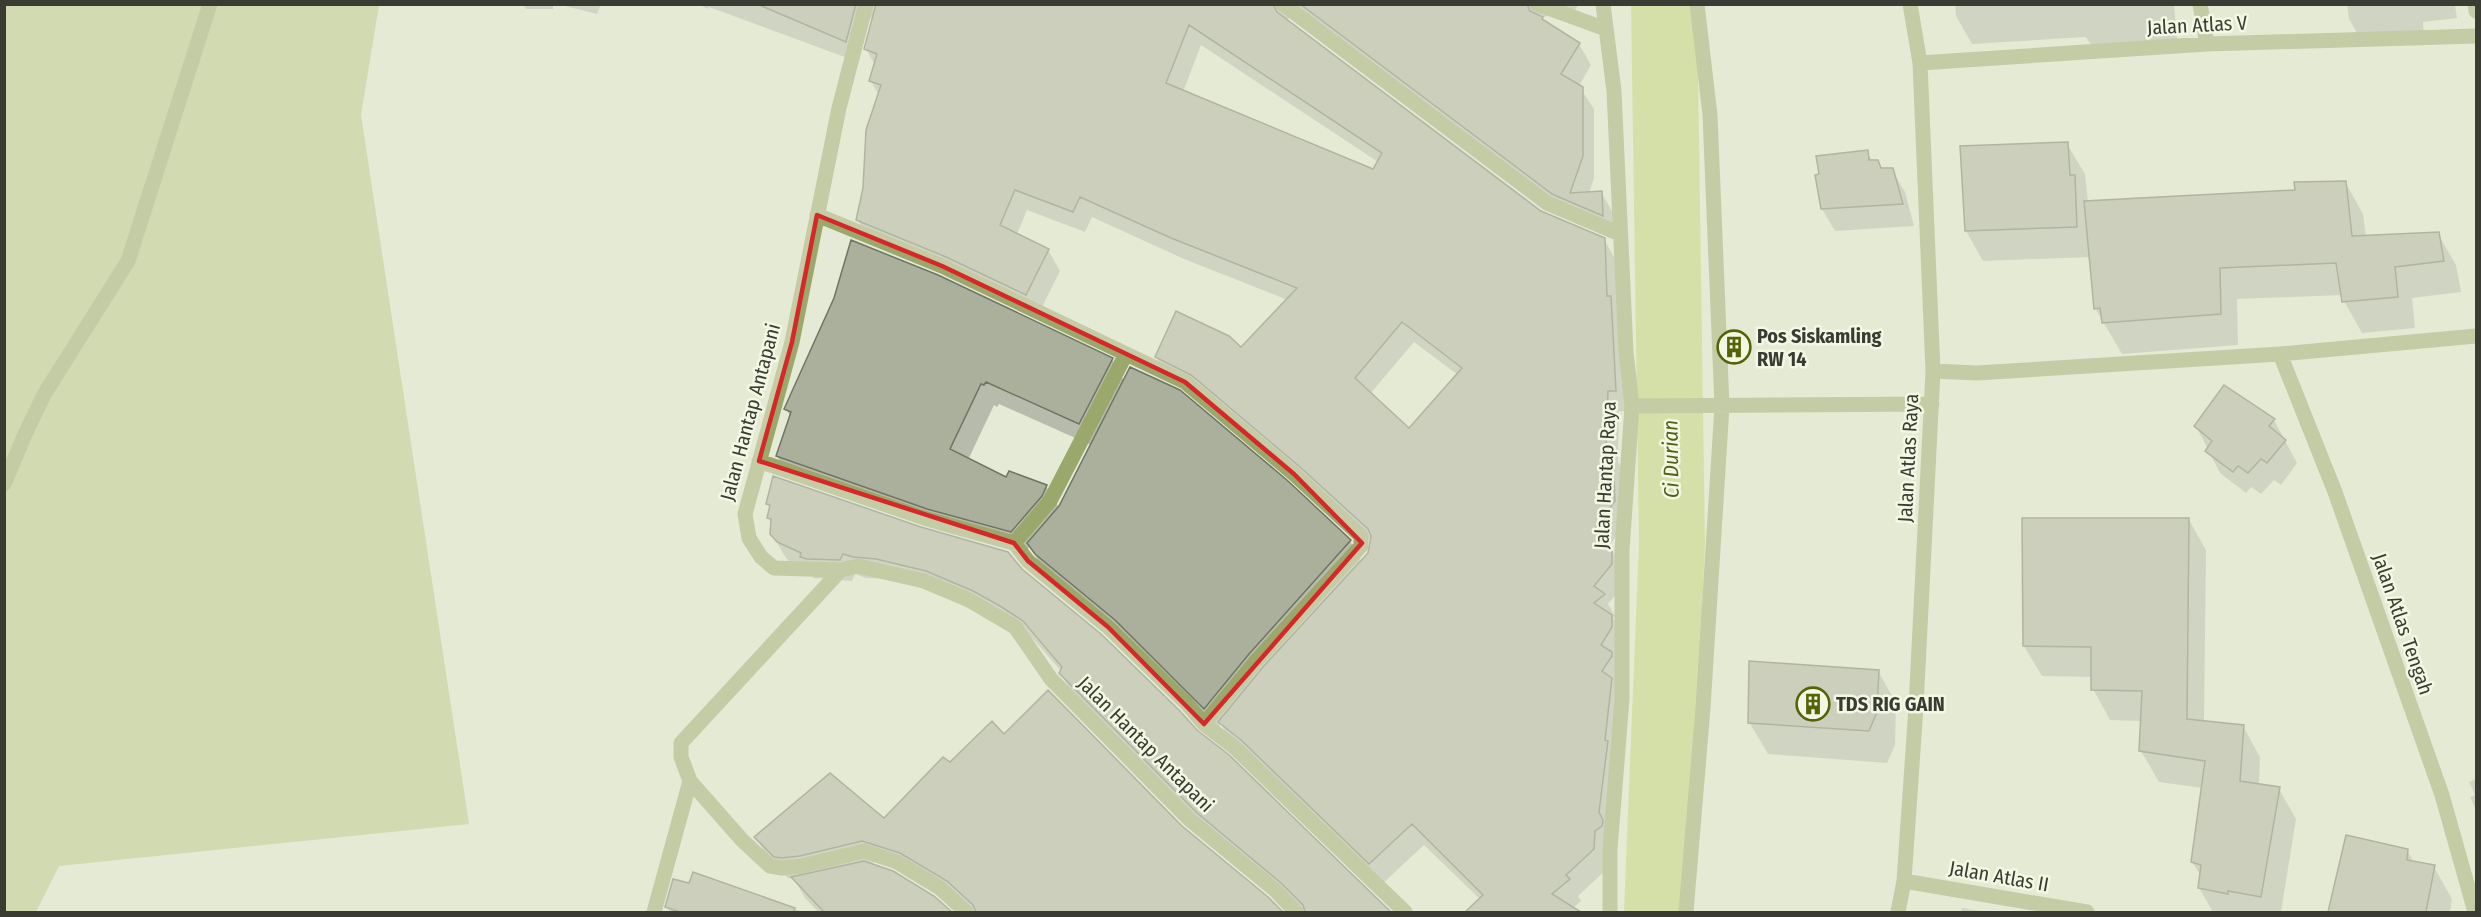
<svg xmlns="http://www.w3.org/2000/svg" width="2481" height="917" font-family="'Fira Sans Condensed',sans-serif">
	<style>
		.green { fill: #b8c784 }
		.shadow { fill: #0003; fill-rule: evenodd }
		.lines { fill: none; stroke-linecap: round; stroke-linejoin: round }
		.river { stroke: #c1d672; stroke-width: 66 }
		.building { fill: #abb09d; stroke: #707463; stroke-width: 1.5; fill-rule: evenodd }
		.lane { stroke: #9ba86b; stroke-width: 15 }
		.street { stroke: #9ba86b; stroke-width: 15 }
		.marked { fill: none; stroke: #d62828; stroke-width: 4.5; stroke-linejoin: round }
		.labels { text-anchor: middle; stroke-width: 5; stroke-linejoin: round; paint-order: stroke }
		.street-label { font-size: 20px; fill: #3a3c34; stroke: #f2f8e3 }
		.poi-label { font-size: 20px; font-weight: bold; fill: #3a3c34; stroke: #f2f8e3; text-anchor: start }
		.water-label { font-size: 21px; font-style: italic; fill: #535f18; stroke: #f2f8e3 }
	</style>
	<rect width="100%" height="100%" fill="#e5ead6"/>
	<!-- green -->
	<path class="green" d="M 5,5 L 379,5 L 361,115 L 469,824 L 59,866 L 36,912 L 5,912 Z"/>
	<!-- shadow -->
	<path class="shadow" d="M 523,4 L 553,4 L 553,9 L 526,9 Z
		M 557,4 L 601,4 L 597,14 Z
		M 698,4 L 1579,4 L 1568,21 L 1549,15 L 1542,18 L 1546,24 L 1579,44 L 1591,65 L 1579,86 L 1594,109 L 1594,178 L 1589,193 L 1601,192 L 1613,213 L 1614,236 L 1565,215 L 1291,16 L 1287,21 L 1540,212 L 1604,239 L 1616,261 L 1627,412 L 1619,411 L 1618,462 L 1625,474 L 1626,523 L 1609,546 L 1624,569 L 1624,585 L 1608,604 L 1615,616 L 1613,618 L 1624,637 L 1624,675 L 1606,870 L 1578,896 L 1581,901 L 1572,909 L 1578,912 L 1468,912 L 1481,900 L 1424,845 L 1382,884 L 1232,744 L 1221,724 L 1217,729 L 1041,565 L 1030,546 L 1024,554 L 941,531 L 790,479 L 777,456 L 791,417 L 786,409 L 1112,359 L 1124,381 L 1287,482 L 1350,541 L 1362,562 L 1370,553 L 1371,541 L 1314,488 L 1168,378 L 1156,357 L 1241,350 L 1288,300 L 1184,259 L 1092,217 L 1085,232 L 1027,210 L 1017,234 L 1048,250 L 1060,271 L 1038,315 L 870,241 L 858,220 L 879,96 L 871,81 L 875,65 L 866,49 L 874,16 L 870,19 L 858,62 L 709,7 L 708,9 ZM 1201,45 L 1378,162 L 1374,170 L 1183,92 ZM 1414,342 L 1458,375 L 1409,430 L 1370,394 ZM 999,404 L 1091,445 L 1059,508 L 1046,486 L 1007,479 L 968,460 L 994,405 L 997,407 Z
		M 1955,4 L 2174,4 L 2177,39 L 2094,50 L 2086,37 L 1972,44 L 1956,16 Z
		M 2347,4 L 2455,4 L 2457,18 L 2423,22 L 2424,39 L 2364,45 L 2349,19 Z
		M 2067,144 L 2085,174 L 2088,202 L 2297,191 L 2345,182 L 2363,214 L 2366,237 L 2438,234 L 2456,265 L 2461,292 L 2412,298 L 2415,328 L 2362,333 L 2344,301 L 2343,295 L 2237,299 L 2238,345 L 2122,354 L 2095,308 L 2091,257 L 1983,261 L 1966,231 Z
		M 1867,152 L 1873,162 L 1878,161 L 1882,170 L 1892,170 L 1905,192 L 1914,226 L 1835,231 L 1822,209 Z
		M 2274,420 L 2297,463 L 2281,485 L 2274,480 L 2261,494 L 2251,487 L 2246,493 L 2220,473 L 2196,426 Z
		M 767,503 L 1021,570 L 1196,732 L 1227,756 L 1389,912 L 1304,912 L 1209,833 L 1073,694 L 1060,673 L 1061,671 L 1034,640 L 986,612 L 940,592 L 889,579 L 866,578 L 855,574 L 852,581 L 813,578 L 810,572 L 790,563 L 784,555 L 772,534 L 772,524 L 768,518 L 771,509 Z
		M 2189,520 L 2206,550 L 2204,722 L 2243,726 L 2260,757 L 2259,785 L 2279,789 L 2296,819 L 2281,912 L 2213,912 L 2199,888 L 2201,876 L 2192,862 L 2203,788 L 2159,782 L 2141,751 L 2142,721 L 2110,720 L 2093,689 L 2092,677 L 2042,676 L 2024,646 Z
		M 1878,671 L 1896,703 L 1895,745 L 1887,763 L 1768,754 L 1749,722 Z
		M 1004,736 L 1182,828 L 1267,898 L 1281,912 L 972,912 L 913,874 L 875,862 L 867,864 L 933,897 L 950,912 L 818,912 L 805,898 L 794,879 L 788,878 L 768,858 L 756,837 L 885,820 L 950,764 Z
		M 2476,779 L 2476,810 L 2470,797 L 2475,795 L 2469,782 Z
		M 2347,837 L 2407,850 L 2414,863 L 2434,867 L 2452,899 L 2450,912 L 2330,912 Z
		M 694,874 L 803,912 L 670,912 L 667,907 L 690,885 Z
		M 1962,908 L 1987,912 L 1961,912 Z"/>
	<g class="lines">
		<!-- river -->
		<path class="river" d="M 1657,912 L 1672,543 L 1664,4"/>
	</g>
	<!-- building -->
	<path class="building" d="M 757,4 L 856,4 L 846,42 Z
		M 876,4 L 1273,4 L 1277,12 L 1541,211 L 1605,238 L 1607,296 L 1611,296 L 1616,391 L 1608,391 L 1606,445 L 1613,452 L 1615,501 L 1593,532 L 1612,547 L 1612,564 L 1594,586 L 1605,594 L 1594,603 L 1612,615 L 1612,627 L 1601,645 L 1612,652 L 1612,656 L 1602,671 L 1612,678 L 1605,740 L 1608,741 L 1599,812 L 1603,820 L 1602,826 L 1595,831 L 1594,849 L 1566,875 L 1570,879 L 1552,894 L 1581,912 L 1465,912 L 1483,895 L 1412,824 L 1369,864 L 1241,740 L 1218,722 L 1263,667 L 1368,553 L 1371,536 L 1368,529 L 1300,467 L 1191,375 L 1155,357 L 1176,311 L 1229,336 L 1241,347 L 1297,288 L 1171,238 L 1080,197 L 1073,212 L 1015,190 L 1000,225 L 1049,249 L 1026,295 L 946,257 L 856,220 L 863,188 L 866,130 L 881,85 L 869,81 L 877,54 L 864,49 ZM 1189,25 L 1382,153 L 1373,169 L 1166,83 ZM 1402,322 L 1462,368 L 1409,428 L 1355,378 Z
		M 1300,4 L 1527,4 L 1530,11 L 1543,17 L 1542,19 L 1580,43 L 1561,74 L 1583,87 L 1583,156 L 1570,193 L 1602,191 L 1603,216 L 1552,194 Z
		M 2068,142 L 2070,175 L 2075,175 L 2077,227 L 1965,231 L 1960,146 Z
		M 1868,150 L 1869,160 L 1878,160 L 1881,168 L 1893,168 L 1903,204 L 1821,209 L 1815,175 L 1819,174 L 1816,156 Z
		M 2346,181 L 2352,236 L 2439,232 L 2444,261 L 2395,267 L 2398,297 L 2342,302 L 2336,263 L 2220,268 L 2221,314 L 2102,323 L 2100,308 L 2094,309 L 2084,201 L 2295,190 L 2294,182 Z
		M 851,240 L 938,275 L 1113,358 L 1079,424 L 986,382 L 984,385 L 981,384 L 950,449 L 1006,477 L 1009,471 L 1047,485 L 1042,496 L 1011,532 L 927,509 L 776,456 L 791,412 L 784,409 L 834,298 Z
		M 1130,367 L 1180,390 L 1288,481 L 1351,540 L 1249,654 L 1204,709 L 1115,620 L 1035,554 L 1027,543 L 1059,506 Z
		M 2224,385 L 2275,419 L 2269,426 L 2286,440 L 2267,463 L 2261,459 L 2248,473 L 2238,466 L 2233,472 L 2205,451 L 2212,441 L 2194,426 Z
		M 773,476 L 921,527 L 1008,552 L 1022,569 L 1101,634 L 1180,711 L 1197,730 L 1228,754 L 1391,912 L 1305,912 L 1303,905 L 1281,883 L 1196,812 L 1059,673 L 1062,667 L 1023,621 L 1000,606 L 973,591 L 926,571 L 876,559 L 853,557 L 843,554 L 840,560 L 807,559 L 800,557 L 801,553 L 777,542 L 770,534 L 771,519 L 767,518 L 770,505 L 766,504 Z
		M 2022,518 L 2189,518 L 2187,719 L 2244,725 L 2240,781 L 2280,787 L 2261,897 L 2228,891 L 2228,894 L 2198,888 L 2201,865 L 2191,862 L 2205,761 L 2139,751 L 2142,691 L 2091,690 L 2091,647 L 2023,646 Z
		M 1749,661 L 1879,670 L 1877,712 L 1869,731 L 1748,723 Z
		M 1048,690 L 1182,826 L 1268,897 L 1283,912 L 976,912 L 973,905 L 947,881 L 900,853 L 862,841 L 800,856 L 782,858 L 774,857 L 754,837 L 830,773 L 884,818 L 943,757 L 950,762 L 992,721 L 1004,734 Z
		M 2346,835 L 2408,849 L 2407,860 L 2435,865 L 2426,912 L 2328,912 Z
		M 864,861 L 893,871 L 934,896 L 952,912 L 824,912 L 791,877 Z
		M 693,872 L 795,908 L 794,912 L 680,912 L 665,907 L 673,879 L 689,883 Z"/>
	<g class="lines">
		<!-- lane -->
		<path class="lane" d="M 4,484 L 25,434 L 45,393 L 128,261 L 210,4"/>
		<!-- street -->
		<path class="street" d="M 866,4 L 839,108 L 792,342 L 745,514 L 749,538 L 761,557 L 774,568 L 841,570 L 858,566 L 924,581 L 969,600 L 1015,627 L 1051,679 L 1189,819 L 1275,890 L 1296,912
			M 1283,4 L 1547,203 L 1620,234
			M 1537,4 L 1606,29
			M 1603,4 L 1614,91 L 1626,352 L 1632,406 L 1622,550 L 1622,699 L 1610,849 L 1610,912
			M 2200,4 L 2207,44
			M 2475,4 L 2476,11
			M 1920,63 L 2207,44 L 2476,36
			M 817,215 L 942,266 L 1185,382 L 1294,474 L 1361,536 L 1361,546 L 1256,661 L 1204,724
			M 2280,354 L 2335,492 L 2442,795 L 2475,912
			M 1933,371 L 1977,373 L 2280,354 L 2476,336
			M 1632,406 L 1932,404
			M 759,461 L 924,518 L 1014,543 L 1028,561 L 1108,627 L 1187,704 L 1204,724 L 1234,747 L 1405,912
			M 1014,543 L 1050,501 L 1126,354
			M 841,570 L 681,743 L 681,757 L 690,781 L 742,840 L 770,866 L 782,868 L 802,866 L 864,851 L 897,862 L 940,888 L 966,912
			M 1904,881 L 2087,912
			M 654,912 L 690,781
			M 1686,912 L 1703,708 L 1722,406 L 1710,115 L 1697,4
			M 1898,912 L 1904,881 L 1916,707 L 1933,371 L 1920,63 L 1910,4"/>
	</g>
	<!-- marked area -->
	<path d="M0 0H2481V917H0ZM 817,215 L 942,266 L 1185,382 L 1294,474 L 1362,543 L 1204,724 L 1108,627 L 1028,561 L 1014,543 L 759,461 L 792,342 Z" fill="#e5ead6" fill-opacity=".55" fill-rule="evenodd"/>
	<path class="marked" d="M 817,215 L 942,266 L 1185,382 L 1294,474 L 1362,543 L 1204,724 L 1108,627 L 1028,561 L 1014,543 L 759,461 L 792,342 Z"/>
	<!-- icons -->
	<defs>
		<g id="building-ring" transform="scale(1.725)"><circle r="9.5" fill="#f2f8e3" stroke="#556306" stroke-width="1.5"/><path d="M-4-6H4V6H1V3H-1V6H-4ZM-2.5-4.3h1.7v1.8h-1.7ZM.8-4.3h1.7v1.8H.8ZM-2.5-1h1.7V.8h-1.7ZM.8-1h1.7V.8H.8Z" fill="#556306"/></g>
	</defs>
	<g fill-rule="evenodd">
		<use href="#building-ring" x="1734" y="347"/>
		<use href="#building-ring" x="1813" y="704"/>
	</g>
	<g class="labels">
		<!-- street labels -->
		<g class="street-label">
			<text transform="translate(2197 25) rotate(-3)" y="7">Jalan Atlas V</text>
			<text transform="translate(750 412) rotate(-75)" y="7">Jalan Hantap Antapani</text>
			<text transform="translate(1908 458) rotate(-87)" y="7">Jalan Atlas Raya</text>
			<text transform="translate(1605 475) rotate(-87)" y="7">Jalan Hantap Raya</text>
			<text transform="translate(2403 624) rotate(71)" y="7">Jalan Atlas Tengah</text>
			<text transform="translate(1146 744) rotate(45)" y="7">Jalan Hantap Antapani</text>
			<text transform="translate(1999 876) rotate(10)" y="7">Jalan Atlas II</text>
		</g>
		<!-- poi labels -->
		<g class="poi-label">
			<text x="1757" y="343">Pos Siskamling<tspan x="1757" dy="23">RW 14</tspan></text>
			<text x="1836" y="711">TDS RIG GAIN</text>
		</g>
		<!-- water labels -->
		<g class="water-label">
			<text transform="translate(1671 459) rotate(-91)" y="7">Ci Durian</text>
		</g>
	</g>
	<!-- border -->
	<rect width="2481" height="917" fill="none" stroke="#3a3c34" stroke-width="12"/>
</svg>
